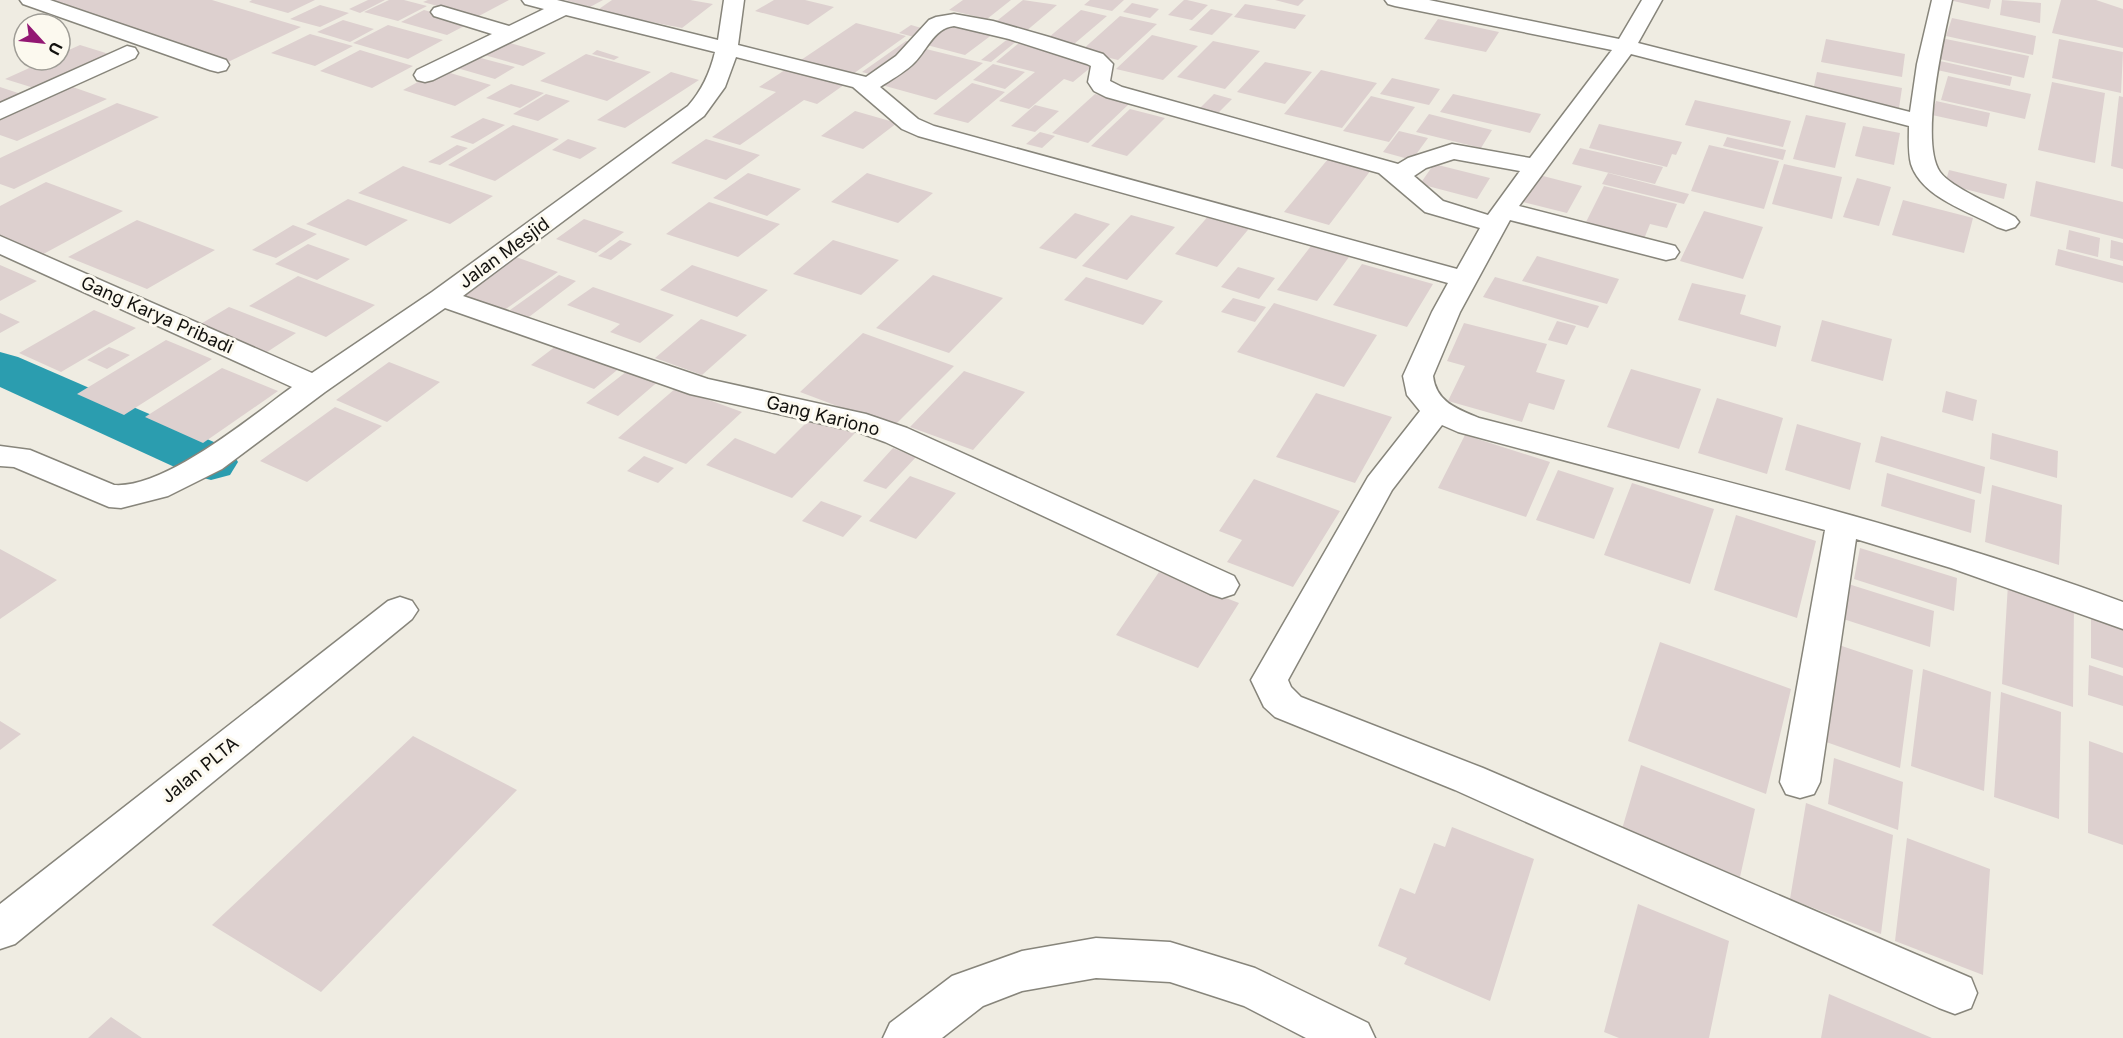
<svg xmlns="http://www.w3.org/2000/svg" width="2123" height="1038" font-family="Inter,sans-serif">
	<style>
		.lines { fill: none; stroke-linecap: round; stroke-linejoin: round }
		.canal { fill: #2b9daf; fill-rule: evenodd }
		.building { fill: #ddd0cf }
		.minor-casing { stroke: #87857b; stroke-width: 3 }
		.minor { fill: #fff; fill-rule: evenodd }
		.labels { text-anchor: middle; stroke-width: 6; stroke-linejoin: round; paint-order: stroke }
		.street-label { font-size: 18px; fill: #12110e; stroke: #fcf9ef }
	</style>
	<rect width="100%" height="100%" fill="#efece2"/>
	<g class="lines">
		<!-- canal -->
		<path class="canal" d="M 0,352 L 18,357 L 230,449 L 238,462 L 230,475 L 211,480 L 192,475 L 0,387 Z"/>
	</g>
	<!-- building -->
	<path class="building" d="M 32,0 L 212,0 L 301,27 L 226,63 Z
		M 252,0 L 315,0 L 288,13 L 249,2 Z
		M 368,0 L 385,0 L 360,13 L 349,9 Z
		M 389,0 L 404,0 L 427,6 L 398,21 L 364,12 Z
		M 428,0 L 509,0 L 477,17 L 423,2 Z
		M 565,0 L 603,0 L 590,7 Z
		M 612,0 L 690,0 L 713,4 L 682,28 L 596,11 Z
		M 774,0 L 805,0 L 834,7 L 808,25 L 755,11 Z
		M 963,0 L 1011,0 L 987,19 L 949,10 Z
		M 1023,0 L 1057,5 L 1025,32 L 993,24 Z
		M 1090,0 L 1124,0 L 1112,11 L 1084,5 Z
		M 1184,0 L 1187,0 L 1208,5 L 1192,20 L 1168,15 Z
		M 1275,0 L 1304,0 L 1298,6 Z
		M 1949,0 L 1991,0 L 1989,9 Z
		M 2002,0 L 2041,3 L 2040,23 L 2000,15 Z
		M 2061,0 L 2096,0 L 2123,9 L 2123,48 L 2052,33 Z
		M 1132,3 L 1159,9 L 1150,18 L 1123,12 Z
		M 1245,4 L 1306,15 L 1295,29 L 1234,17 Z
		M 320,5 L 349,13 L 320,27 L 290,19 Z
		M 1211,9 L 1233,14 L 1212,35 L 1189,30 Z
		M 424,10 L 470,23 L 447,35 L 401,22 Z
		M 1081,10 L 1107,16 L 1074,44 L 1048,38 Z
		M 1120,16 L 1157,24 L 1118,60 L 1081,51 Z
		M 1952,18 L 2036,36 L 2033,55 L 1946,36 Z
		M 1438,19 L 1499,32 L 1486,52 L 1424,39 Z
		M 343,20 L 374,29 L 350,42 L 317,32 Z
		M 856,23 L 906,36 L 853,74 L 801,60 Z
		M 952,23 L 993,34 L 965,55 L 923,44 Z
		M 388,25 L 443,40 L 408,59 L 353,43 Z
		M 911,25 L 925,29 L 914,37 L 899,33 Z
		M 310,34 L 353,46 L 315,66 L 271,53 Z
		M 1152,35 L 1198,46 L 1163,80 L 1116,69 Z
		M 1009,38 L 1018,40 L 991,62 L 981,60 Z
		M 1941,38 L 2029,56 L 2024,78 L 1935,58 Z
		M 1826,39 L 1905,54 L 1902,77 L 1821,62 Z
		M 2059,39 L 2123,52 L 2121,93 L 2052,78 Z
		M 503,41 L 546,53 L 523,66 L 481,54 Z
		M 906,41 L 916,43 L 873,75 L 862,72 Z
		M 1213,41 L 1260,51 L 1225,89 L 1177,77 Z
		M 1019,43 L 1096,63 L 1073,82 L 1064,79 L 1029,109 L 999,101 L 1035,72 L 996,62 Z
		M 80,45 L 109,54 L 34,88 L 5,79 L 47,60 L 60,60 L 60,54 Z
		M 926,49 L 983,63 L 936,100 L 878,84 Z
		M 360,50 L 413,66 L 372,88 L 320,71 Z
		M 597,50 L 619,57 L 614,60 L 592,54 Z
		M 586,54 L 651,72 L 607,101 L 540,81 Z
		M 477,57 L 515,67 L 495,79 L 457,68 Z
		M 1940,61 L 2012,77 L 2010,86 L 1937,70 Z
		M 1265,62 L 1312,72 L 1285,104 L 1237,92 Z
		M 993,64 L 1025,72 L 1005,89 L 973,80 Z
		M 791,66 L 848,82 L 817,104 L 804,100 L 740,145 L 712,137 L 776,92 L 759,87 Z
		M 440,70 L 491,85 L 455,106 L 403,90 Z
		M 1321,70 L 1377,83 L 1342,128 L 1284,114 Z
		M 671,72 L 699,80 L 625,128 L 597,120 Z
		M 1817,72 L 1902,88 L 1899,108 L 1813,91 Z
		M 1948,76 L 2031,94 L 2025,119 L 1941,100 Z
		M 1392,78 L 1440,89 L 1429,105 L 1380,94 Z
		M 2052,82 L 2105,93 L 2095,163 L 2038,150 Z
		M 972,83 L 1005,92 L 968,123 L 933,114 Z
		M 511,84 L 544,93 L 520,108 L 486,98 Z
		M 70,86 L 107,99 L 17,141 L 0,135 L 0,118 Z
		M 0,87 L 24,95 L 0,106 Z
		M 546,94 L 570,101 L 538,121 L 513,114 Z
		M 1095,94 L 1130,103 L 1088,143 L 1052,133 Z
		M 1214,94 L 1232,99 L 1218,113 L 1199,109 Z
		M 1453,94 L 1541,114 L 1530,133 L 1440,112 Z
		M 1371,96 L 1415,107 L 1389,142 L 1343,131 Z
		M 2119,96 L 2123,97 L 2123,169 L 2111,166 Z
		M 1695,100 L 1791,121 L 1783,147 L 1685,125 Z
		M 1936,101 L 1990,113 L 1987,127 L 1932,115 Z
		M 117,103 L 159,117 L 14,189 L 0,184 L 0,158 Z
		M 1035,105 L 1059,111 L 1035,132 L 1011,126 Z
		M 1130,109 L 1165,118 L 1127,156 L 1091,146 Z
		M 855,111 L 897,123 L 863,149 L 821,136 Z
		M 1429,114 L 1492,130 L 1481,148 L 1416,132 Z
		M 1806,115 L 1846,123 L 1835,168 L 1793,159 Z
		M 483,118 L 505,125 L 473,144 L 450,137 Z
		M 1599,124 L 1682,142 L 1676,155 L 1672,154 L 1667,167 L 1589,148 Z
		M 513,125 L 559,139 L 495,181 L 448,165 Z
		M 1863,126 L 1900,133 L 1894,165 L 1855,156 Z
		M 1399,131 L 1428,138 L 1412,160 L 1383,152 Z
		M 1040,132 L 1055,136 L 1042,148 L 1026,144 Z
		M 1727,137 L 1786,150 L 1783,160 L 1723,146 Z
		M 568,139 L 597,148 L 580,159 L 552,150 Z
		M 706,139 L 760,155 L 726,180 L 671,163 Z
		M 457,145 L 468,148 L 440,165 L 428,162 Z
		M 1709,145 L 1779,161 L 1764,209 L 1691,191 Z
		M 1580,148 L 1663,167 L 1655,184 L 1572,164 Z
		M 1328,159 L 1371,170 L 1329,225 L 1284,212 Z
		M 1434,164 L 1490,178 L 1477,199 L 1420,184 Z
		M 1784,164 L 1842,177 L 1832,219 L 1772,204 Z
		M 403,166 L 493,196 L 450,224 L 358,193 Z
		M 1949,170 L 2007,184 L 2004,199 L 1945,184 Z
		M 748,173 L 801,189 L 767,216 L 713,198 Z
		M 867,173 L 933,193 L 898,223 L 831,202 Z
		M 1608,173 L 1689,194 L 1684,204 L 1602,184 Z
		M 1539,175 L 1582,186 L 1567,213 L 1523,202 Z
		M 1857,178 L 1891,187 L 1879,226 L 1843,217 Z
		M 2036,181 L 2123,202 L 2123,239 L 2030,216 Z
		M 46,182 L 123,211 L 36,258 L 0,243 L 0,206 Z
		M 1604,186 L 1677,204 L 1667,228 L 1650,224 L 1644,239 L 1585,224 Z
		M 348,199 L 408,220 L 366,246 L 306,224 Z
		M 1903,200 L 1973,218 L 1964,253 L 1892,235 Z
		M 709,202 L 780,224 L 738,257 L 666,234 Z
		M 1704,211 L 1763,227 L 1743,279 L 1680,261 Z
		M 1075,213 L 1110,224 L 1076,259 L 1039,248 Z
		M 1211,213 L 1252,225 L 1217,267 L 1175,254 Z
		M 1131,215 L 1175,227 L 1127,280 L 1082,266 Z
		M 584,219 L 624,232 L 596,253 L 556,239 Z
		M 137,220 L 215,250 L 147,289 L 68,257 Z
		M 293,225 L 317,234 L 276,258 L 252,250 Z
		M 2069,230 L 2100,238 L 2098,257 L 2066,249 Z
		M 620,240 L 632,244 L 611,260 L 598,256 Z
		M 833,240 L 899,260 L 861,295 L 793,274 Z
		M 2111,240 L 2123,243 L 2123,261 L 2110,258 Z
		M 308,244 L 350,259 L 317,280 L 275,264 Z
		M 1311,246 L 1349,257 L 1317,301 L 1277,290 Z
		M 2058,249 L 2123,266 L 2123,283 L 2055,265 Z
		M 1537,256 L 1619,279 L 1607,304 L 1522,281 Z
		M 516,257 L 558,272 L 503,311 L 461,296 Z
		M 1362,264 L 1433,284 L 1407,327 L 1333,305 Z
		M 0,265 L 37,281 L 0,301 Z
		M 692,265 L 768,290 L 737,317 L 660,290 Z
		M 1238,267 L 1275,278 L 1259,299 L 1221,287 Z
		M 559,275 L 576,281 L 525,320 L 506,313 Z
		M 933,275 L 1003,298 L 949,353 L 876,328 Z
		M 298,276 L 375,305 L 326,337 L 249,306 Z
		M 1086,277 L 1163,301 L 1143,325 L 1064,300 Z
		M 1495,277 L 1599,306 L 1588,328 L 1483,297 Z
		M 1692,283 L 1746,295 L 1740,314 L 1781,326 L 1776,347 L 1678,320 Z
		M 593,287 L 674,315 L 640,343 L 610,332 L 620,324 L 567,305 Z
		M 1233,298 L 1266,307 L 1255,322 L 1221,312 Z
		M 1274,303 L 1377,335 L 1344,387 L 1237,352 Z
		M 229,307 L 296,333 L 261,356 L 194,328 Z
		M 94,310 L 136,328 L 61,372 L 19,353 Z
		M 0,313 L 20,322 L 0,333 Z
		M 701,319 L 747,335 L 702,375 L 655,358 Z
		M 1822,320 L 1892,339 L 1883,381 L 1811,361 Z
		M 1557,321 L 1576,326 L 1567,345 L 1548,340 Z
		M 1464,323 L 1547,344 L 1536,372 L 1565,380 L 1554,410 L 1529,403 L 1522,422 L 1448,401 L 1465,366 L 1447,361 Z
		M 863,333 L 954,366 L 893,427 L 800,392 Z
		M 166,340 L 212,359 L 124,415 L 77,394 Z
		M 560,343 L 622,366 L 594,389 L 531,365 Z
		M 109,347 L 130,355 L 107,369 L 87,360 Z
		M 389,362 L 440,382 L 387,422 L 336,400 Z
		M 222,368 L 278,391 L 203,443 L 145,417 Z
		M 631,368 L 661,379 L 618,416 L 586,403 Z
		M 1631,369 L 1701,389 L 1679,449 L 1607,427 Z
		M 964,371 L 1025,392 L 973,450 L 910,427 Z
		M 676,388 L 742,412 L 686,464 L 618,438 Z
		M 1946,391 L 1977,400 L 1973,421 L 1942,412 Z
		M 1316,393 L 1392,417 L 1355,483 L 1276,457 Z
		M 1717,398 L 1783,418 L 1767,474 L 1698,453 Z
		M 335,407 L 382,426 L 307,482 L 260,461 Z
		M 812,417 L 855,433 L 792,498 L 706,465 L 735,438 L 775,454 Z
		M 1797,424 L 1861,443 L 1850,490 L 1785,470 Z
		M 1992,433 L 2058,451 L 2057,478 L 1990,459 Z
		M 1465,435 L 1550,462 L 1526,517 L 1438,488 Z
		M 1881,436 L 1985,467 L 1981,494 L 1875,462 Z
		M 893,448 L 916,457 L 886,489 L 863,481 Z
		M 644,456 L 674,468 L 658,483 L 627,471 Z
		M 1558,470 L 1614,488 L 1594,539 L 1536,520 Z
		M 1887,473 L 1975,500 L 1971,533 L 1881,506 Z
		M 910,476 L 956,493 L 916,539 L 869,521 Z
		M 1254,479 L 1340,511 L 1293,587 L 1227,562 L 1242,540 L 1219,531 Z
		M 1632,483 L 1714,509 L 1690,584 L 1604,555 Z
		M 1992,485 L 2062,505 L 2059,565 L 1985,542 Z
		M 821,501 L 862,516 L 843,537 L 802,521 Z
		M 1736,515 L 1816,541 L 1797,618 L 1714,590 Z
		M 1860,548 L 1957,578 L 1954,611 L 1854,579 Z
		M 0,549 L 57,580 L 0,619 Z
		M 1159,572 L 1239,603 L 1198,668 L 1116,635 Z
		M 1842,582 L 1934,611 L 1930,647 L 1837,617 Z
		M 2008,584 L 2074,604 L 2073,707 L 2002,684 Z
		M 2091,617 L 2123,627 L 2123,668 L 2091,658 Z
		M 1660,642 L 1791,689 L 1766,794 L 1628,741 Z
		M 1830,642 L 1913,670 L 1900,768 L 1812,737 Z
		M 2089,665 L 2123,676 L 2123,706 L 2088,695 Z
		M 1923,669 L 1991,692 L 1984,791 L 1911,766 Z
		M 2001,692 L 2061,712 L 2059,819 L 1994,797 Z
		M 0,721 L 21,734 L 0,750 Z
		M 413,736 L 517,790 L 321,992 L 212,925 Z
		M 2089,741 L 2123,753 L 2123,845 L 2088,833 Z
		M 1834,758 L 1903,782 L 1898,830 L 1828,804 Z
		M 1641,765 L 1755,809 L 1740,877 L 1622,829 Z
		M 1806,803 L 1893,835 L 1881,934 L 1790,899 Z
		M 1452,827 L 1534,859 L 1490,1001 L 1404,964 L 1407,958 L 1378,946 L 1400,888 L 1415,894 L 1434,843 L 1445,847 Z
		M 1907,838 L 1990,869 L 1983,975 L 1895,941 Z
		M 1638,904 L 1729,941 L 1709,1038 L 1619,1038 L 1604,1032 Z
		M 1829,994 L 1932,1038 L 1821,1038 Z
		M 111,1017 L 142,1038 L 88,1038 Z"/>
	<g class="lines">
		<!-- minor casing -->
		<g class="minor-casing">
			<path id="minor" d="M 20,0 L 50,0 L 226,60 L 229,65 L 226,70 L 218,72 L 210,70 L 23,4 Z
				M 522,0 L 557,0 L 718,40 L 724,0 L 744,0 L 738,45 L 866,77 L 896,56 L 929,20 L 936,17 L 954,14 L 993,21 L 1049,37 L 1103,54 L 1113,64 L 1110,81 L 1122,87 L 1398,164 L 1408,158 L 1452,144 L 1530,158 L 1612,50 L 1395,6 L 1388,4 L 1385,0 L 1429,0 L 1619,39 L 1642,0 L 1662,0 L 1638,43 L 1910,112 L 1917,64 L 1932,0 L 1952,0 C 1944,36 1919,142 1940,172 C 1950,187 1998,207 2015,217 L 2019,222 L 2015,227 L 2006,230 L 1997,227 C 1969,211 1922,198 1911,164 C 1908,152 1909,138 1909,126 L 1631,54 L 1519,206 L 1675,246 L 1679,252 L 1675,258 L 1666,260 L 1510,220 L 1460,312 L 1433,376 C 1436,402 1457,409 1479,418 C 1696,474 1913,525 2123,602 L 2123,629 L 1951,568 L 1856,539 L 1820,782 L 1814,794 L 1800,798 L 1786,794 L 1780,782 L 1825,530 L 1458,432 L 1442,425 L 1392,490 L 1288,680 L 1291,687 L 1301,697 L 1483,768 L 1971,978 L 1977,993 L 1971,1008 L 1955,1014 L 1939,1008 L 1455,790 L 1275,717 L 1264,707 L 1251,680 L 1368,477 L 1420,411 L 1407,395 L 1403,376 L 1432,312 L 1448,283 L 918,136 L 902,129 L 853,87 L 736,57 L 725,87 L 704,116 L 463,296 L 708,379 L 866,414 L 907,428 L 1234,576 L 1239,585 L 1234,594 L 1222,598 L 1210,594 L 885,442 L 858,432 L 690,394 L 445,308 L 325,392 L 222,469 L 168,496 L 121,508 L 109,507 L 14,467 L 0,466 L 0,446 L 30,450 L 114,485 C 165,489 252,416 292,387 L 0,254 L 0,236 L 312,373 L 432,292 L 688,106 C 702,90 710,73 715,52 L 566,15 L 433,80 L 425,82 L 417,80 L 414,75 L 417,70 L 492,34 L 434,16 L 431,12 L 434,8 L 441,6 L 509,26 L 544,9 L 525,4 ZM 954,26 L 1009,39 L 1087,64 L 1091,66 L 1088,82 L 1094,91 L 1106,97 L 1379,173 L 1425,212 L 1480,228 L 1457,269 L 934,126 L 918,119 L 880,87 C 891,80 903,73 912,65 C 926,53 933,28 954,26 ZM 1454,159 L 1520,171 L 1488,215 L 1443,201 L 1414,176 L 1426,168 Z
				M 127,46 L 135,48 L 138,53 L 135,58 L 0,119 L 0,103 Z
				M 400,597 L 412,601 L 418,610 L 412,619 L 15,944 L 0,949 L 0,904 L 388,601 Z
				M 1096,938 L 1170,942 L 1255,968 L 1368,1023 L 1375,1038 L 1306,1038 L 1244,1006 L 1170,982 L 1096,978 L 1022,991 L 983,1006 L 942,1038 L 883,1038 L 890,1023 L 952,976 L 1022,951 Z"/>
		</g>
		<!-- minor -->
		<use href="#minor" class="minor"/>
	</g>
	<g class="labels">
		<!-- street labels -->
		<g class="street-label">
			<text transform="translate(504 253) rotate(-36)" y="6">Jalan Mesjid</text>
			<text transform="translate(157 315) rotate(24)" y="6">Gang Karya Pribadi</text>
			<text transform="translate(823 416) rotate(14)" y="6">Gang Kariono</text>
			<text transform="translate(200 770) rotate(-39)" y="6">Jalan PLTA</text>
		</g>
	</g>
	<!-- north arrow -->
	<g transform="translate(42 42) rotate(117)"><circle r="28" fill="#fcf9ef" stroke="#9e9c95" stroke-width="1.5"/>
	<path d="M0-4.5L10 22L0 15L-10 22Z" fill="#931773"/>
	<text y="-9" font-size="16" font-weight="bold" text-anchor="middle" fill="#12110e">U</text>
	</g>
</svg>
